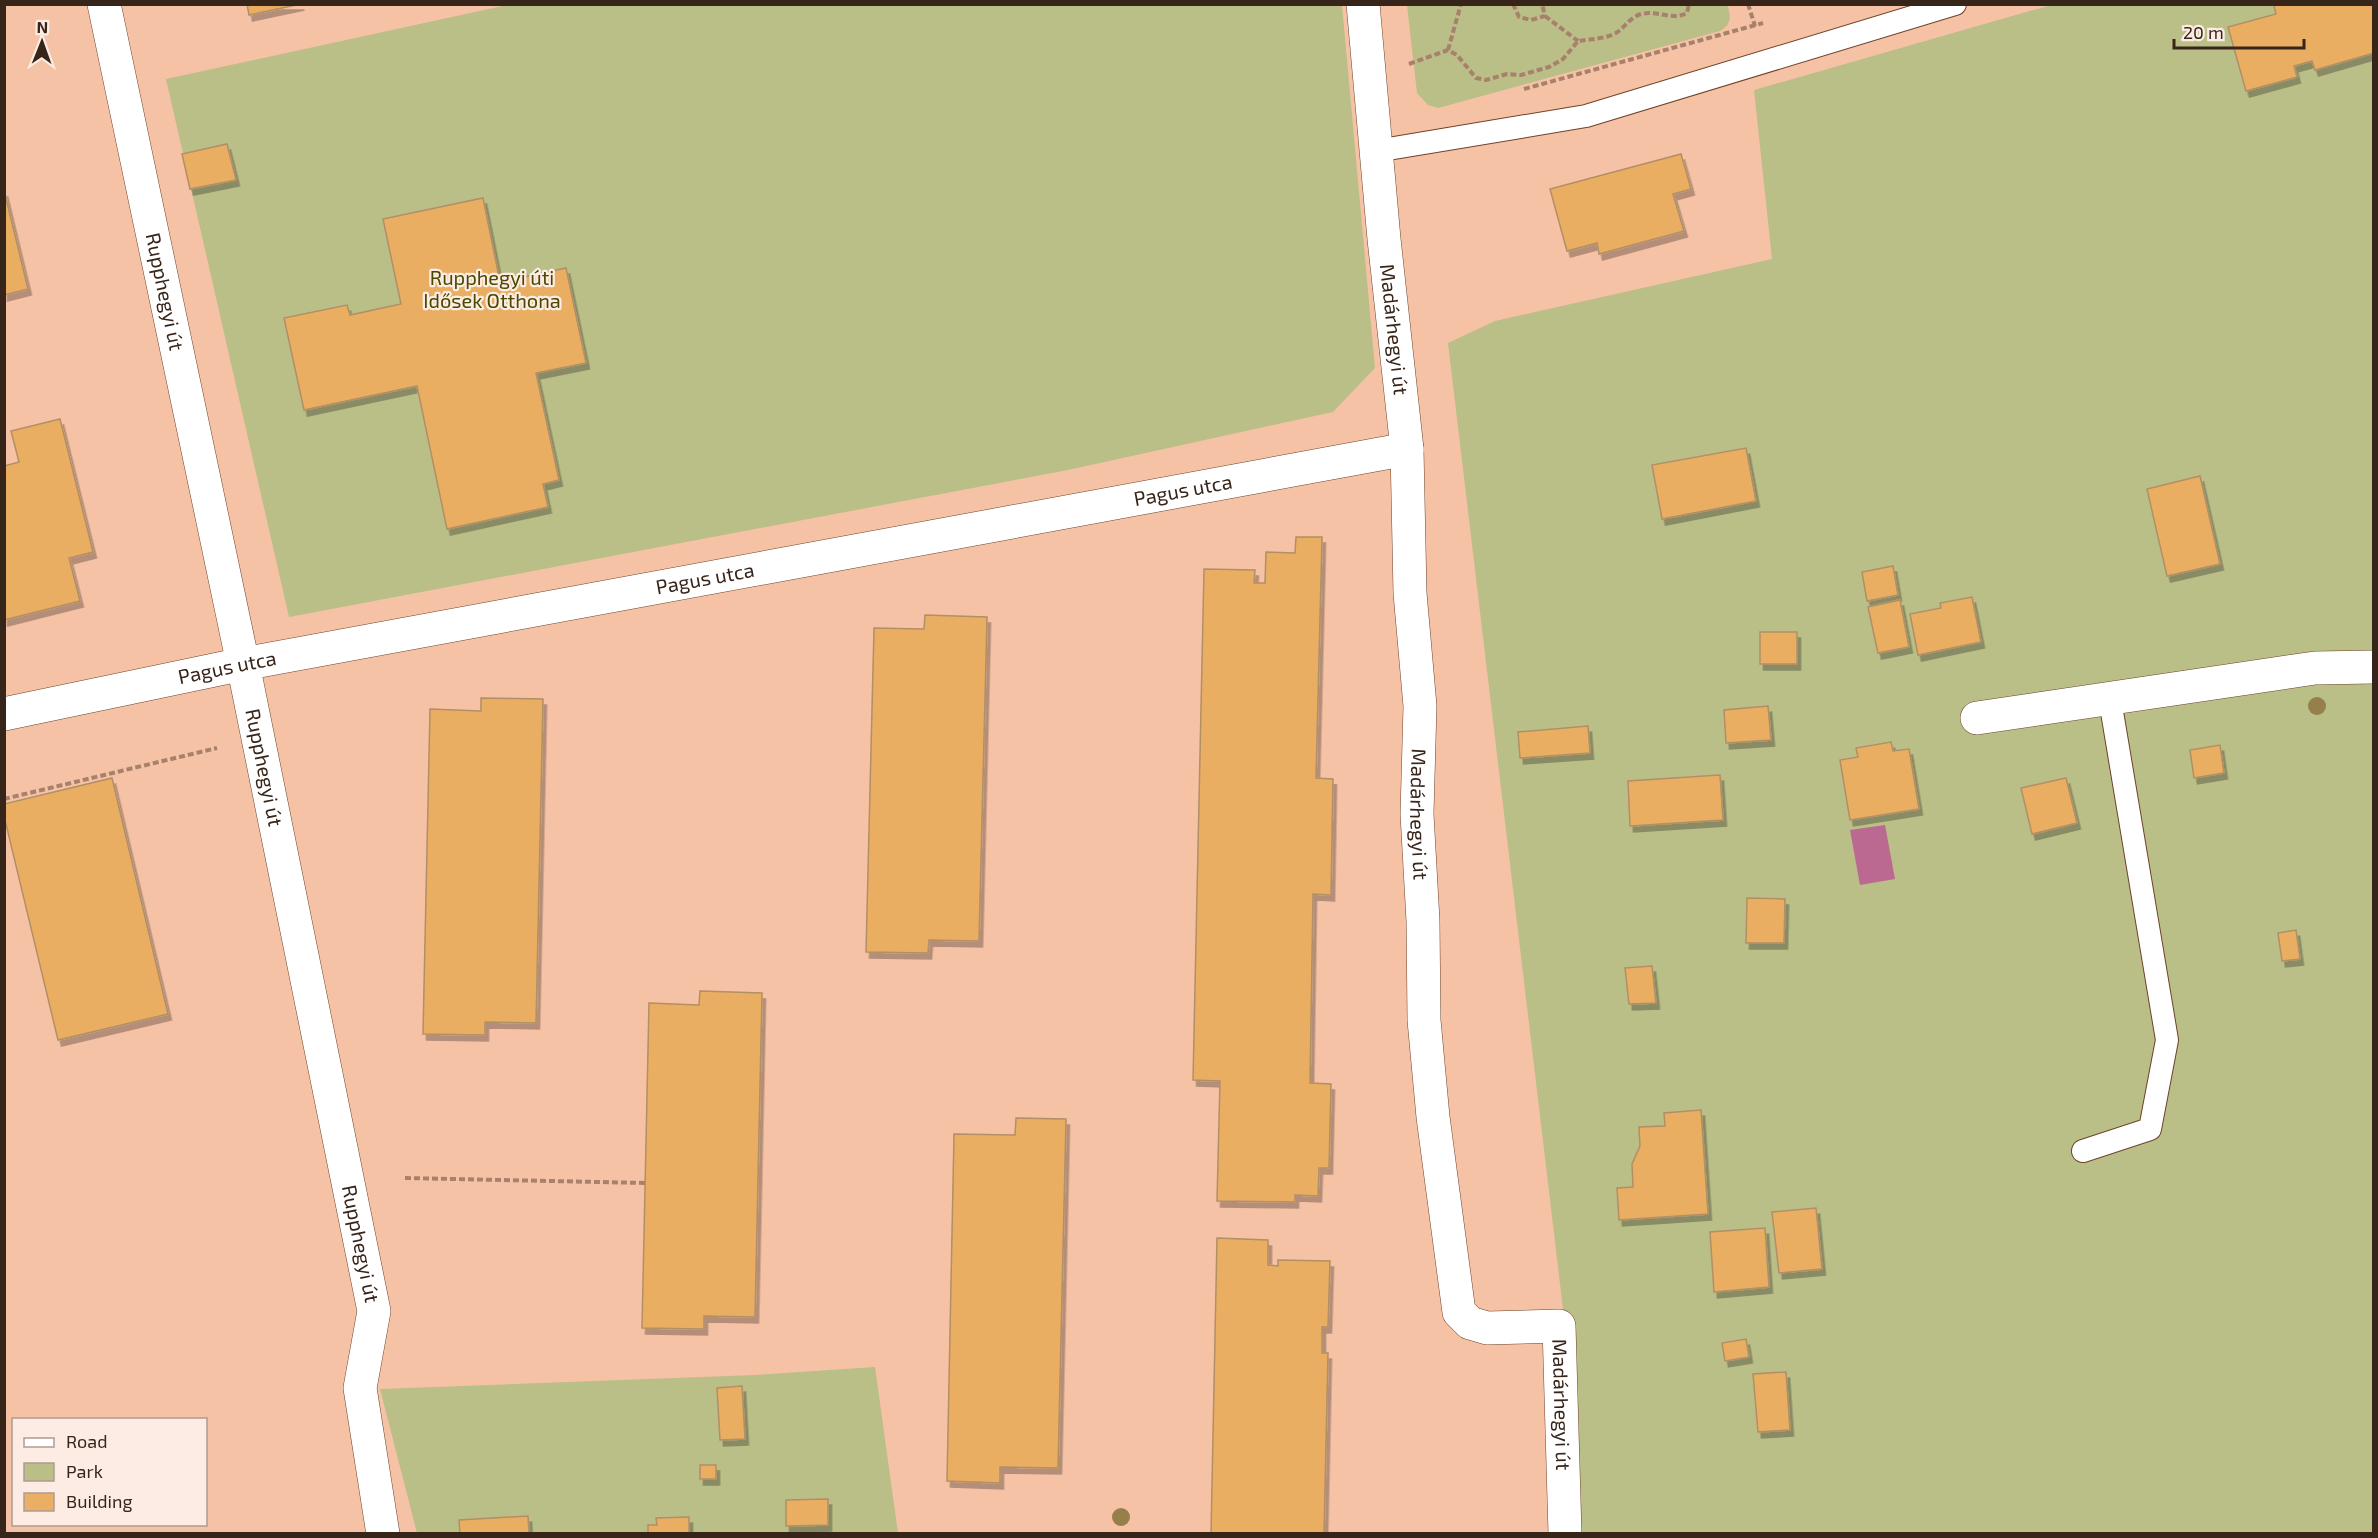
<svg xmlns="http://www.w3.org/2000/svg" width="2378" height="1538" font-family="'Exo 2',sans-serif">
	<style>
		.green { fill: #babe87 }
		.water { fill: #bb6991 }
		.building { fill: #eaae64; stroke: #b28f65; stroke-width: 1.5; filter: url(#shadow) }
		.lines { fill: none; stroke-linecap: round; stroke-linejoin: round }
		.service-casing { stroke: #6e4329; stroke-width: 24 }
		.minor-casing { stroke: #6e4329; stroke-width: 34 }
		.path { stroke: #a7816b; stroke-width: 4; stroke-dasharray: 6 3; stroke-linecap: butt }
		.service { stroke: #fff; stroke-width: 22 }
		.minor { stroke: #fff; stroke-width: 33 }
		.tree { fill: #967f4a }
		.labels { text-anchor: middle; stroke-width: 4.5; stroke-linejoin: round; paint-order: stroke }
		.park-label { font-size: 20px; fill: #484900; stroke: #fcece3 }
		.street-label { font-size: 20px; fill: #38251a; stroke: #fcece3 }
	</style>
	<defs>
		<filter id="shadow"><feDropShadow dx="3.5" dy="6" stdDeviation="0" flood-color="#0004"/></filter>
	</defs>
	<rect width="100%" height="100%" fill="#f6c2a5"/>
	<!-- green -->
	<path class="green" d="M 1727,4 C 1731,16 1732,24 1720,31 L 1438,108 L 1428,105 L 1417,93 L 1407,5 Z
		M 507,5 L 1342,5 L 1375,368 L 1333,412 L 1068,470 L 289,617 L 166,79 Z
		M 2051,5 L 2373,5 L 2373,1533 L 1579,1533 L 1563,1309 L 1448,343 L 1495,321 L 1772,259 L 1754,90 Z
		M 875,1367 L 898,1533 L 417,1533 L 380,1389 L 755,1375 Z"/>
	<!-- water -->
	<path class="water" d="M 1885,825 L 1895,879 L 1860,885 L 1850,830 Z"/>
	<!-- building -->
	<path class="building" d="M 247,4 L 301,4 L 249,15 Z
		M 2278,4 L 2374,4 L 2374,53 L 2315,70 L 2312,61 L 2294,66 L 2297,77 L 2246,91 L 2228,27 L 2276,14 L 2274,6 Z
		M 227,144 L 236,180 L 190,189 L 182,154 Z
		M 1681,154 L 1691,189 L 1673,194 L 1684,231 L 1599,254 L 1597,243 L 1567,251 L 1550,189 Z
		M 4,190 L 28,289 L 4,295 Z
		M 483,198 L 500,282 L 566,268 L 586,363 L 536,373 L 559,480 L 543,484 L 548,507 L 447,529 L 417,386 L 304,410 L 284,318 L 347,305 L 350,315 L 401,304 L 383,219 Z
		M 60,419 L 93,552 L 69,558 L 80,601 L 4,620 L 4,466 L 19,462 L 11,431 Z
		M 1746,448 L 1756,501 L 1662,519 L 1652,465 Z
		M 2200,476 L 2220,564 L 2167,576 L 2147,489 Z
		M 1296,537 L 1322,537 L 1316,778 L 1333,779 L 1331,895 L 1313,894 L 1310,1083 L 1331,1084 L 1329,1168 L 1319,1168 L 1318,1196 L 1295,1195 L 1295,1202 L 1217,1201 L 1220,1081 L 1193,1080 L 1204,569 L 1255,570 L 1254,583 L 1265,583 L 1266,552 L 1295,553 Z
		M 1893,566 L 1898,595 L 1867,601 L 1862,572 Z
		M 1972,597 L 1981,642 L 1918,655 L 1910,614 L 1941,608 L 1940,603 Z
		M 1900,600 L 1909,647 L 1878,653 L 1868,607 Z
		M 925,615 L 987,617 L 979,941 L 929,940 L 928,953 L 866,952 L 874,628 L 924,629 Z
		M 1760,632 L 1797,632 L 1797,664 L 1760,664 Z
		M 481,698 L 543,699 L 536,1023 L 485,1022 L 485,1035 L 423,1034 L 430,709 L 481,711 Z
		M 1768,706 L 1771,740 L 1726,743 L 1724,710 Z
		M 1588,726 L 1590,753 L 1520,758 L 1518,732 Z
		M 1891,742 L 1893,751 L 1909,749 L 1919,809 L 1850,820 L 1840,760 L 1858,757 L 1856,748 Z
		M 2220,745 L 2224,773 L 2194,778 L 2190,750 Z
		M 1720,775 L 1723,820 L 1630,826 L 1628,781 Z
		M 112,778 L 168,1014 L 58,1040 L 4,816 L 4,804 Z
		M 2066,778 L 2077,823 L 2032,834 L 2021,788 Z
		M 1747,898 L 1785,899 L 1784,943 L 1746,943 Z
		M 2296,930 L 2300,959 L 2282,961 L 2278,933 Z
		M 1652,966 L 1656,1003 L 1629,1004 L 1625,968 Z
		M 700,991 L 762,993 L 755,1317 L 704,1316 L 704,1329 L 642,1328 L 649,1003 L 699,1005 Z
		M 1701,1110 L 1708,1214 L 1619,1220 L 1617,1188 L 1633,1187 L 1632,1164 L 1640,1146 L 1639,1127 L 1665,1126 L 1664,1113 Z
		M 1016,1118 L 1066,1119 L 1058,1468 L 1000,1467 L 1000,1483 L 947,1481 L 954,1134 L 1015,1135 Z
		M 1816,1208 L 1822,1269 L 1779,1273 L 1772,1212 Z
		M 1765,1228 L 1769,1287 L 1714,1292 L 1710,1232 Z
		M 1217,1238 L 1268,1240 L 1268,1265 L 1278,1266 L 1278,1260 L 1330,1261 L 1328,1327 L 1322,1327 L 1322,1353 L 1328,1353 L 1324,1534 L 1211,1534 Z
		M 1746,1339 L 1749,1357 L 1725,1361 L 1722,1343 Z
		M 1786,1372 L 1790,1430 L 1758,1432 L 1753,1374 Z
		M 742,1386 L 745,1439 L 720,1440 L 717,1388 Z
		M 700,1465 L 716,1465 L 716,1479 L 700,1479 Z
		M 828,1499 L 828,1525 L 786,1526 L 786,1500 Z
		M 528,1516 L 529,1534 L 460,1534 L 459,1520 Z
		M 689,1517 L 689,1534 L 648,1534 L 648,1525 L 657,1525 L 656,1518 Z"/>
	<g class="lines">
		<!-- service casing -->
		<g class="service-casing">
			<path id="service" d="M 1376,151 L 1586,116 L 1955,4
				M 2083,1151 L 2150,1129 L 2167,1040 L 2110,700"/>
		</g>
		<!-- minor casing -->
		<g class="minor-casing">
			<g id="minor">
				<path id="s1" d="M 104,4 L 243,664 L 374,1311 L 360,1388 L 383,1534"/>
				<path id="s2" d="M 1363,4 L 1384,239 L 1407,449 L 1410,593 L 1420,706 L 1417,814 L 1423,921 L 1424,1020 L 1433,1117 L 1459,1312 L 1470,1323 L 1487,1328 L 1559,1326 L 1565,1534"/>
				<path id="s3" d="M 4,714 L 243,664 L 1407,449"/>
				<path d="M 1977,718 L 2315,668 L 2374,667"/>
			</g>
		</g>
		<!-- path -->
		<path class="path" d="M 1513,4 L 1519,17 L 1531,20 L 1545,16 L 1542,4
			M 1748,4 L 1755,26
			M 1545,16 L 1578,41
			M 1448,50 L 1461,4
			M 1409,64 L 1448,50 L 1457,55 L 1476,78 L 1486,80 L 1507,74 L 1521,75 L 1549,67 L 1563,59 L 1578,41 C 1591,39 1608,39 1619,31 C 1626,25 1631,17 1641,14 C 1657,10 1672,21 1687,13 L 1689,4
			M 1524,89 L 1763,23
			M 4,799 L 217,748
			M 405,1178 L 645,1183"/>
		<!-- service -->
		<use href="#service" class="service"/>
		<!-- minor -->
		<use href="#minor" class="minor"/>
	</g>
	<!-- trees -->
	<g class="tree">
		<circle cx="2317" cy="706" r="9"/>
		<circle cx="1121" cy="1517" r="9"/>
	</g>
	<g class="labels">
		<!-- park labels -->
		<g class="park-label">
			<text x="492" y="285">Rupphegyi úti<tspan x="492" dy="23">Idősek Otthona</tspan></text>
		</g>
		<!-- street labels -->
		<g class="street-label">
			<text dy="7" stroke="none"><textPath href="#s1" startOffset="294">Rupphegyi út</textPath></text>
			<text dy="7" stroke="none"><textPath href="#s2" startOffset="327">Madárhegyi út</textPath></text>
			<text dy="7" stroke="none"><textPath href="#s3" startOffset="1200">Pagus utca</textPath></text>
			<text dy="7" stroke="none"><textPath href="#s3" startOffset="714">Pagus utca</textPath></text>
			<text dy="7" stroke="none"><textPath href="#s3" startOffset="228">Pagus utca</textPath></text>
			<text dy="7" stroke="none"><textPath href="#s1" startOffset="780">Rupphegyi út</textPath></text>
			<text dy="7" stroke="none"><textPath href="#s2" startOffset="813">Madárhegyi út</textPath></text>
			<text dy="7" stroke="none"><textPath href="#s1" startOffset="1266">Rupphegyi út</textPath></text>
			<text dy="7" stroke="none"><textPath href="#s2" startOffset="1497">Madárhegyi út</textPath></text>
		</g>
	</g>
	<!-- border -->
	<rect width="2378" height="1538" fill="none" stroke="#38251a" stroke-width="12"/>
	<!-- legend -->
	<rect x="12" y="1418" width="195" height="108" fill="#fcece3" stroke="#ae9c93" stroke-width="1.5"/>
	<rect x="24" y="1438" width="30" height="9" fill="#ffffff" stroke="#ae9c93" stroke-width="1.5"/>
	<text x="66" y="1448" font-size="18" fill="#38251a">Road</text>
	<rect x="24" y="1463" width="30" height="18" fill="#babe87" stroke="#ae9c93" stroke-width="1.5"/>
	<text x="66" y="1478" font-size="18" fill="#38251a">Park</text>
	<rect x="24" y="1493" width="30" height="18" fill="#eaae64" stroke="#ae9c93" stroke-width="1.5"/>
	<text x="66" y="1508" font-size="18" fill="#38251a">Building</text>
	<!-- north arrow -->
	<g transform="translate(42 42) rotate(1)" stroke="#fcece3" stroke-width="4.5" paint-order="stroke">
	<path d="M0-4.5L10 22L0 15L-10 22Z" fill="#38251a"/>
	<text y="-9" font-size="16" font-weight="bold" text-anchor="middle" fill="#38251a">N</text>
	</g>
	<!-- scale -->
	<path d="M2174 39v9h130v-9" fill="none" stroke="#38251a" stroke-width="3"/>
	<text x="2183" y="39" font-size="18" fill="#38251a" stroke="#fcece3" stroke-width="4.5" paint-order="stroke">20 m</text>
</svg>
